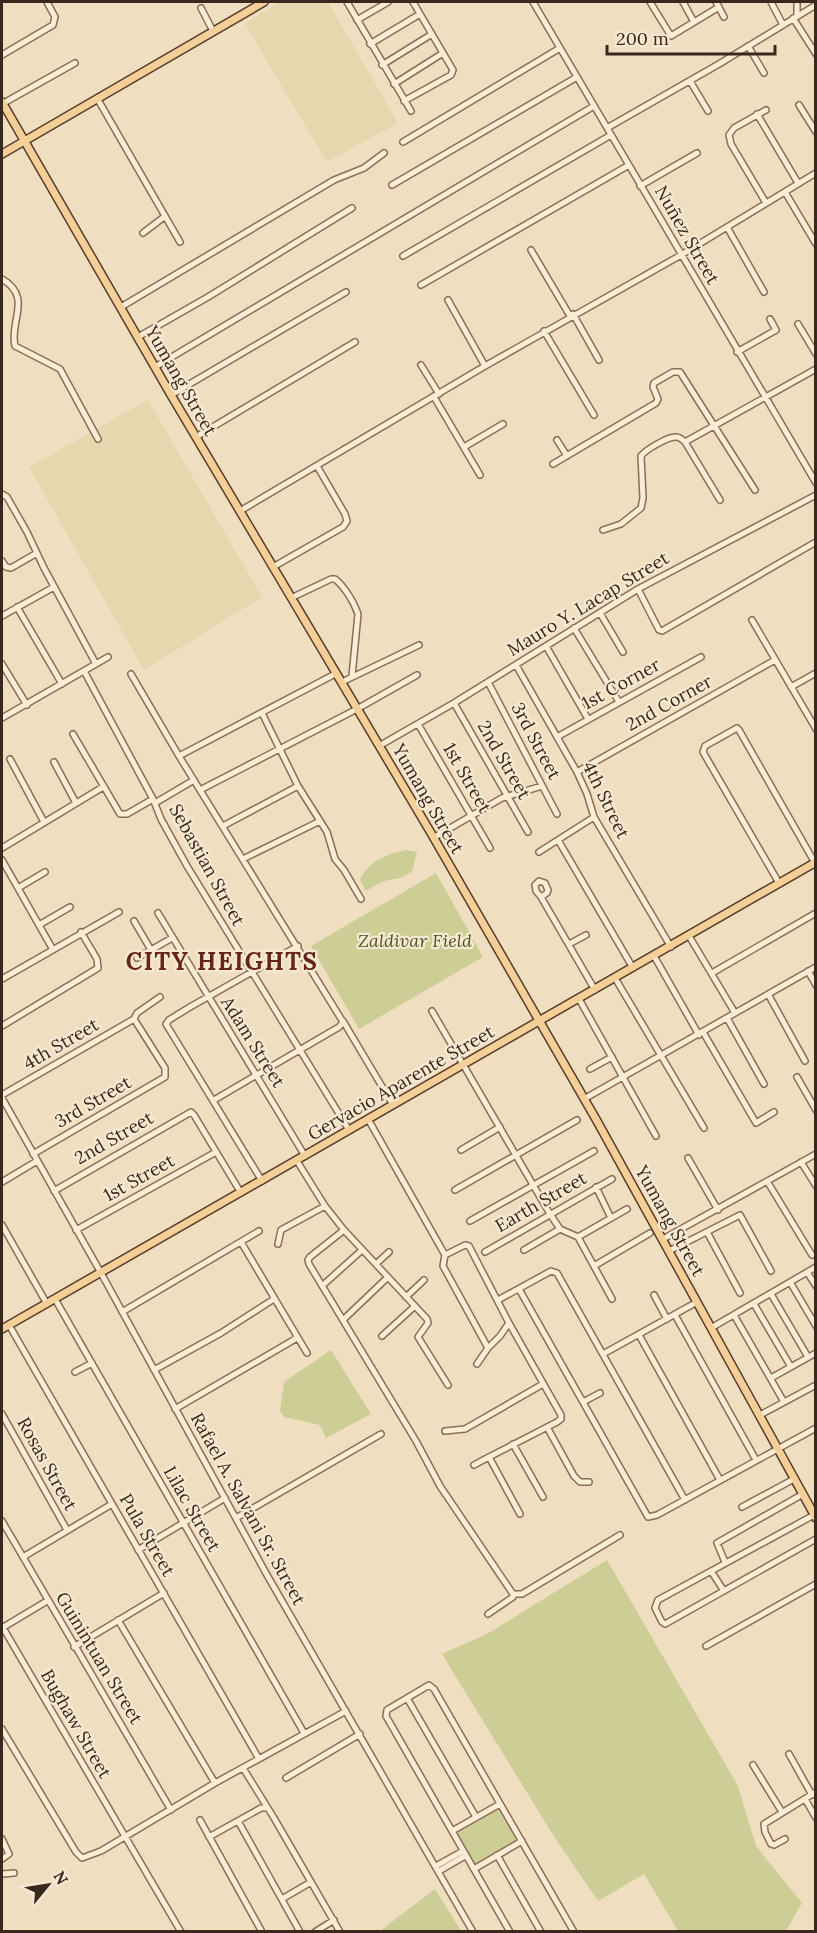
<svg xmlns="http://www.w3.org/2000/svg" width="817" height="1933" font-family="Lora,serif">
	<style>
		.farmland { fill: #e5d8ae }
		.green { fill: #ccce95 }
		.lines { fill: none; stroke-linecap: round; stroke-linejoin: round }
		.minor-casing { stroke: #8a6e58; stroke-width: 8 }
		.major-casing { stroke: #573d2c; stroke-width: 10 }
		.minor { stroke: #faecd5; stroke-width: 5 }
		.major { stroke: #f4cf97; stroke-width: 7 }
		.labels { text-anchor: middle; stroke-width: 4.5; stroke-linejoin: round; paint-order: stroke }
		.street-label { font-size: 18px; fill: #39281d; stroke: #f7e9d1 }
		.park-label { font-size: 18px; font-style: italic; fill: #4d5623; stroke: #f7e9d1 }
		.district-label { font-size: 24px; font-weight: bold; letter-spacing: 1.5px; fill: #67241b; stroke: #f7e9d1 }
	</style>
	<rect width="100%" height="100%" fill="#f0dec1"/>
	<!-- farmland -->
	<path class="farmland" d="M 279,2 L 328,2 L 398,123 L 327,162 L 245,24 Z
		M 148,400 L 262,597 L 144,670 L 29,467 Z"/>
	<!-- green -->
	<path class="green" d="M 406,850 L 417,852 L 412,872 L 400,878 L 384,881 L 366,891 L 360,880 C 367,862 387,854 406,850 Z
		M 436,873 L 483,957 L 359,1029 L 311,946 Z
		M 331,1350 L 371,1414 L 326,1438 L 320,1425 L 284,1417 L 280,1411 L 284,1382 Z
		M 607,1560 L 738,1786 L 756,1846 L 802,1903 L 786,1931 L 678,1931 L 644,1874 L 598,1901 L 553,1835 L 442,1654 L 487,1634 Z
		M 499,1808 L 519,1842 L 475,1867 L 456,1833 Z
		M 435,1889 L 461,1931 L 380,1931 Z"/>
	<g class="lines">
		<!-- minor casing -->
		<g class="minor-casing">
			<path id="minor" d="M 347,2 L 411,111
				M 533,2 L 816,483
				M 650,2 L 671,36 L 719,7
				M 683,2 L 694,22
				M 716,2 L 724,17
				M 771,2 L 783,25
				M 797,2 L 797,15
				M 201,8 L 213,31
				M 793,18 L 816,54
				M 357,20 L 388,2
				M 370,44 L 420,14
				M 748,46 L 764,73
				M 2,55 L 53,25 L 55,17 L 47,2
				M 382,65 L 432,34
				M 690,81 L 708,111
				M 394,84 L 443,53
				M 97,98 L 180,242
				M 404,101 L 451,75 L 453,70 L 413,2
				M 2,104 L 75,63
				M 799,105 L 816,132
				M 766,110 L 734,128 L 729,135 L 731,144 L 766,203
				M 757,114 L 798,183
				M 607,128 L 719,64 L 816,5
				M 403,142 L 560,48
				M 392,185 L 577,77
				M 640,186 L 697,153
				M 785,192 L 816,244
				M 727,227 L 764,292
				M 143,233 L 164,217
				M 531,250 L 570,316
				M 403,256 L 611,135
				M 2,279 C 33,297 9,321 15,346 L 60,369 L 98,439
				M 421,285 L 629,165
				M 448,300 L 485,366
				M 121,307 L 334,180 L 364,168 L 384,153
				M 573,314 L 599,360
				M 798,324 L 816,354
				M 544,331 L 594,415
				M 138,337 L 208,297 L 352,208
				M 737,352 L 776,330 L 770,319
				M 421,365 L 439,394
				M 155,367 L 594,106
				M 171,395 L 346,292
				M 434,397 L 480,475
				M 196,437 L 355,342
				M 557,440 L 567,456
				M 685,442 L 816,369
				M 464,447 L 503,424
				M 553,464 L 656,403 L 658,399 L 653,387 L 654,383 L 673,372 L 680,372 L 755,490
				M 2,494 L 7,497 L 27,532 L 44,568 L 96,664
				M 240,511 L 485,366 L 681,255 L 816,173
				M 603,530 L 621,524 L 641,508 L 643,498 L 641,456 C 645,450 669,436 676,437 C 680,437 683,440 685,442 L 720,500
				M 2,561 L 6,567 L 11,568 L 37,553
				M 273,567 L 343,527 L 347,521 L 345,514 L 317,466
				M 638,589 L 659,630 L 662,631 L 816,542
				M 291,598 L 331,579 L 335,579 C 344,586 354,602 358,614 L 352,676
				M 17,607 L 62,684
				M 600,613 L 623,652
				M 2,616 L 54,587
				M 752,620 L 816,729
				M 574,628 L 619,702
				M 546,646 L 588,719
				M 2,664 L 27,705
				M 516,665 L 577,772 L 587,794 L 594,817 L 671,947
				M 84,671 L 153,799 L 161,819 L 187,866 L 349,1130
				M 131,674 L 179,756 L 343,1022 L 339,1027 L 214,1100
				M 342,682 L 419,645
				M 488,682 L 557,814
				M 791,687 L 816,673
				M 454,703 L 528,832
				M 262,713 L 298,786 L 327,832 L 335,859 L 344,870 L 361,899
				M 2,718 L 108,657
				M 418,724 L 490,848
				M 73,734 L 120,814 L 127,814 L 153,799
				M 557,737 L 701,657
				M 379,746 L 454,703 L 638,589 L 816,495
				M 179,756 L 337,673
				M 10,759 L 44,822
				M 54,762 L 76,803
				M 577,772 L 775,660
				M 200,790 L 357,709 L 417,675
				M 155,803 L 194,780
				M 223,826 L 298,786
				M 433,838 L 502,798 L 542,786
				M 558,840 L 633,968
				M 2,848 L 103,787
				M 539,852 L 594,817
				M 243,859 L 320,821
				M 2,860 L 52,948
				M 779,883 L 703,752 L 705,746 L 737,728 L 739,730 L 815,863
				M 18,888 L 45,872
				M 541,897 L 547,893 L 548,890 L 545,883 L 539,881 L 535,885 L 536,891 L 541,897 L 595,990
				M 158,913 L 305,1156
				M 134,921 L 151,950
				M 39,925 L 70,907
				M 689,936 L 735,1013
				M 569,944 L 586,935
				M 654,956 L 699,1035
				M 137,958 L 172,938
				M 808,971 L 816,985
				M 712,973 L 816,913
				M 615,978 L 704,1128
				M 2,979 L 119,912
				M 768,994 L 805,1061
				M 579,999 L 656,1136
				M 432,1011 L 550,1214 L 560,1229 L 578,1237 L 612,1299
				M 727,1018 L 764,1084
				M 343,1021 L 393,1105
				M 2,1026 L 98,968 L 97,959 L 81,932
				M 703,1032 L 756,1123 L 774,1112
				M 590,1069 L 612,1057
				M 797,1077 L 816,1110
				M 2,1095 L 134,1019 L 137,1013 L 160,997
				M 2,1098 L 101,1273 L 267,1575 L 473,1932
				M 584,1099 L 816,967
				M 368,1119 L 445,1255 L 443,1266 L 488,1348 L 477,1364
				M 461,1150 L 500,1127
				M 33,1154 L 165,1077 L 165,1068 L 134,1019
				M 688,1158 L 718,1210
				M 297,1161 L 325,1206 L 344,1230 L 427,1319 L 428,1323 L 418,1337 L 448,1385
				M 801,1162 L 816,1186
				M 262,1181 L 166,1024 L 169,1020 L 190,1007 L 298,946
				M 767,1181 L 812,1255
				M 2,1182 L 37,1161
				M 596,1187 L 611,1218
				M 455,1190 L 577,1120
				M 54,1191 L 191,1112 L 194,1115 L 241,1193
				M 470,1221 L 594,1151
				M 2,1225 L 47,1304
				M 76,1230 L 216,1152
				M 344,1230 L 310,1257 L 308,1260 L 309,1264 L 416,1441 L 440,1486 L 513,1594 L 513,1597 L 488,1614
				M 707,1232 L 740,1293
				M 578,1237 L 627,1209
				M 663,1239 L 816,1154
				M 241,1242 L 307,1353
				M 278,1244 L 281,1230 L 325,1206
				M 524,1250 L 560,1229
				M 669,1251 L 740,1215 L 771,1271
				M 485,1252 L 612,1179
				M 445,1255 L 465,1245 L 469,1246 L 509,1323 L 561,1415 L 561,1419 L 557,1422 L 489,1457 L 520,1514
				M 376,1264 L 389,1252
				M 594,1266 L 650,1233
				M 807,1272 L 816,1286
				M 790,1282 L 816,1326
				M 322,1286 L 362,1250
				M 519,1289 L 648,1517 L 657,1515 L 816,1428
				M 771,1294 L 808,1357
				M 654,1295 L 667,1319
				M 406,1297 L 424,1280
				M 55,1299 L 304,1733
				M 498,1300 L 551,1271 L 557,1273 L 685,1500
				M 754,1304 L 791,1367
				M 122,1312 L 259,1231
				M 675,1315 L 756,1460
				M 734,1315 L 784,1402
				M 343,1320 L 388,1277
				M 9,1325 L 259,1759
				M 711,1328 L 816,1267
				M 639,1335 L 720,1480
				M 382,1336 L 415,1306
				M 488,1348 L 500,1336 L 509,1323
				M 603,1354 L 697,1302
				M 154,1370 L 221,1333 L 274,1299
				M 75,1372 L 92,1363
				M 771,1378 L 816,1353
				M 583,1402 L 600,1393
				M 175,1409 L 297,1338
				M 2,1414 L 67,1530
				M 760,1415 L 816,1385
				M 547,1427 L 574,1476 L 580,1482 L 589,1482
				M 445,1431 L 465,1429 L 543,1384
				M 513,1444 L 543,1497
				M 474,1465 L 489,1457
				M 742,1507 L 794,1479
				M 814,1515 L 658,1600 L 655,1608 L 662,1622 L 665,1624 L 816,1539
				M 236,1518 L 381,1434
				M 2,1521 L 171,1810
				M 138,1550 L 225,1498
				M 23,1557 L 112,1504
				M 725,1562 L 717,1543 L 803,1494
				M 711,1571 L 724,1591
				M 513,1594 L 522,1594 L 620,1535
				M 118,1620 L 215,1783
				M 2,1626 L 181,1932
				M 2,1628 L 47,1601
				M 706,1646 L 816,1584
				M 74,1647 L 164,1593
				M 407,1698 L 476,1817
				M 2,1729 L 76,1852 L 82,1858 L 101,1851 L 215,1783 L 346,1711
				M 789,1754 L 812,1795
				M 753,1765 L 782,1812
				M 243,1768 L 274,1818 L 340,1932
				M 286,1778 L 360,1734
				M 805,1799 L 816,1818
				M 200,1820 L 262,1932
				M 238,1821 L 300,1932
				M 452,1831 L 500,1804
				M 209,1837 L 261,1808 L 267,1808
				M 2,1839 L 9,1854 L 2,1859
				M 785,1839 L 774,1845 L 771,1844 L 765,1832 L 764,1824 L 816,1792
				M 497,1855 L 541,1932
				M 436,1866 L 463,1851
				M 474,1869 L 522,1841
				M 439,1871 L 465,1856
				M 2,1874 L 14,1873
				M 282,1899 L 311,1882
				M 315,1932 L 334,1920
				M 510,1932 L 386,1716 L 387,1710 L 429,1685 L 434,1689 L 574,1932"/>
		</g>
		<!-- major casing -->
		<g class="major-casing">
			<path id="major" d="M 2,102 L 171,395 L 431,833 L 597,1121 L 816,1518
				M 2,154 L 264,2
				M 2,1329 L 816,862"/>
		</g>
		<!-- minor -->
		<use href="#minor" class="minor"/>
		<!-- major -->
		<use href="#major" class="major"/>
	</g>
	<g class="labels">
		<!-- street labels -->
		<g class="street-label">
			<text transform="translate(687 235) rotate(60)" y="6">Nuñez Street</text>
			<text transform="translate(181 381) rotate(60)" y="6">Yumang Street</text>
			<text transform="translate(588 604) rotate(-31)" y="6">Mauro Y. Lacap Street</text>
			<text transform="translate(621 684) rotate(-29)" y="6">1st Corner</text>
			<text transform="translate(669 703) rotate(-29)" y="6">2nd Corner</text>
			<text transform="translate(536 741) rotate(62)" y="6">3rd Street</text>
			<text transform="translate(504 760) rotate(60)" y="6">2nd Street</text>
			<text transform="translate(467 778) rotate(60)" y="6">1st Street</text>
			<text transform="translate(428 799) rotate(60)" y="6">Yumang Street</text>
			<text transform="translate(606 800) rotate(64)" y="6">4th Street</text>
			<text transform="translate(207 865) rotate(61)" y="6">Sebastian Street</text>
			<text transform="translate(253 1042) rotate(58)" y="6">Adam Street</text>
			<text transform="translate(61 1044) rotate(-30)" y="6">4th Street</text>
			<text transform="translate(401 1083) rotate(-30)" y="6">Gervacio Aparente Street</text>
			<text transform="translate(93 1102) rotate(-30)" y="6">3rd Street</text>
			<text transform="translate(114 1138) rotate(-30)" y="6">2nd Street</text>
			<text transform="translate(139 1178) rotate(-29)" y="6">1st Street</text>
			<text transform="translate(541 1202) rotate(-30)" y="6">Earth Street</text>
			<text transform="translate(670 1221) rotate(61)" y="6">Yumang Street</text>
			<text transform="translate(47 1464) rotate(61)" y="6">Rosas Street</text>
			<text transform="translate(192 1509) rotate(60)" y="6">Lilac Street</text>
			<text transform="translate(248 1509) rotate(61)" y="6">Rafael A. Salvani Sr. Street</text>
			<text transform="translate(147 1535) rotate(60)" y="6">Pula Street</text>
			<text transform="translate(99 1658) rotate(59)" y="6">Guinintuan Street</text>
			<text transform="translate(76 1724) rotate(60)" y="6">Bughaw Street</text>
		</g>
		<!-- park labels -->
		<g class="park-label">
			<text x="415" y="947">Zaldivar Field</text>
		</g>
		<!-- district labels -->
		<g class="district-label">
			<text x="222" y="970">CITY HEIGHTS</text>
		</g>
	</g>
	<!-- border -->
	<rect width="817" height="1933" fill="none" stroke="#39281d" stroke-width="6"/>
	<!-- north arrow -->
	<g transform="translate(48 1885) rotate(60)" stroke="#f7e9d1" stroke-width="4.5" paint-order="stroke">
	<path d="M0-4.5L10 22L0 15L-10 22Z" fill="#39281d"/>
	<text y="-9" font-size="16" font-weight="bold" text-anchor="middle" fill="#39281d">N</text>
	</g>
	<!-- scale -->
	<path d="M607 45v9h168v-9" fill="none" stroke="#39281d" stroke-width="3"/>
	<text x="616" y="45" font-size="18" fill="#39281d" stroke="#f7e9d1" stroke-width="4.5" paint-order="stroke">200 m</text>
</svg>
